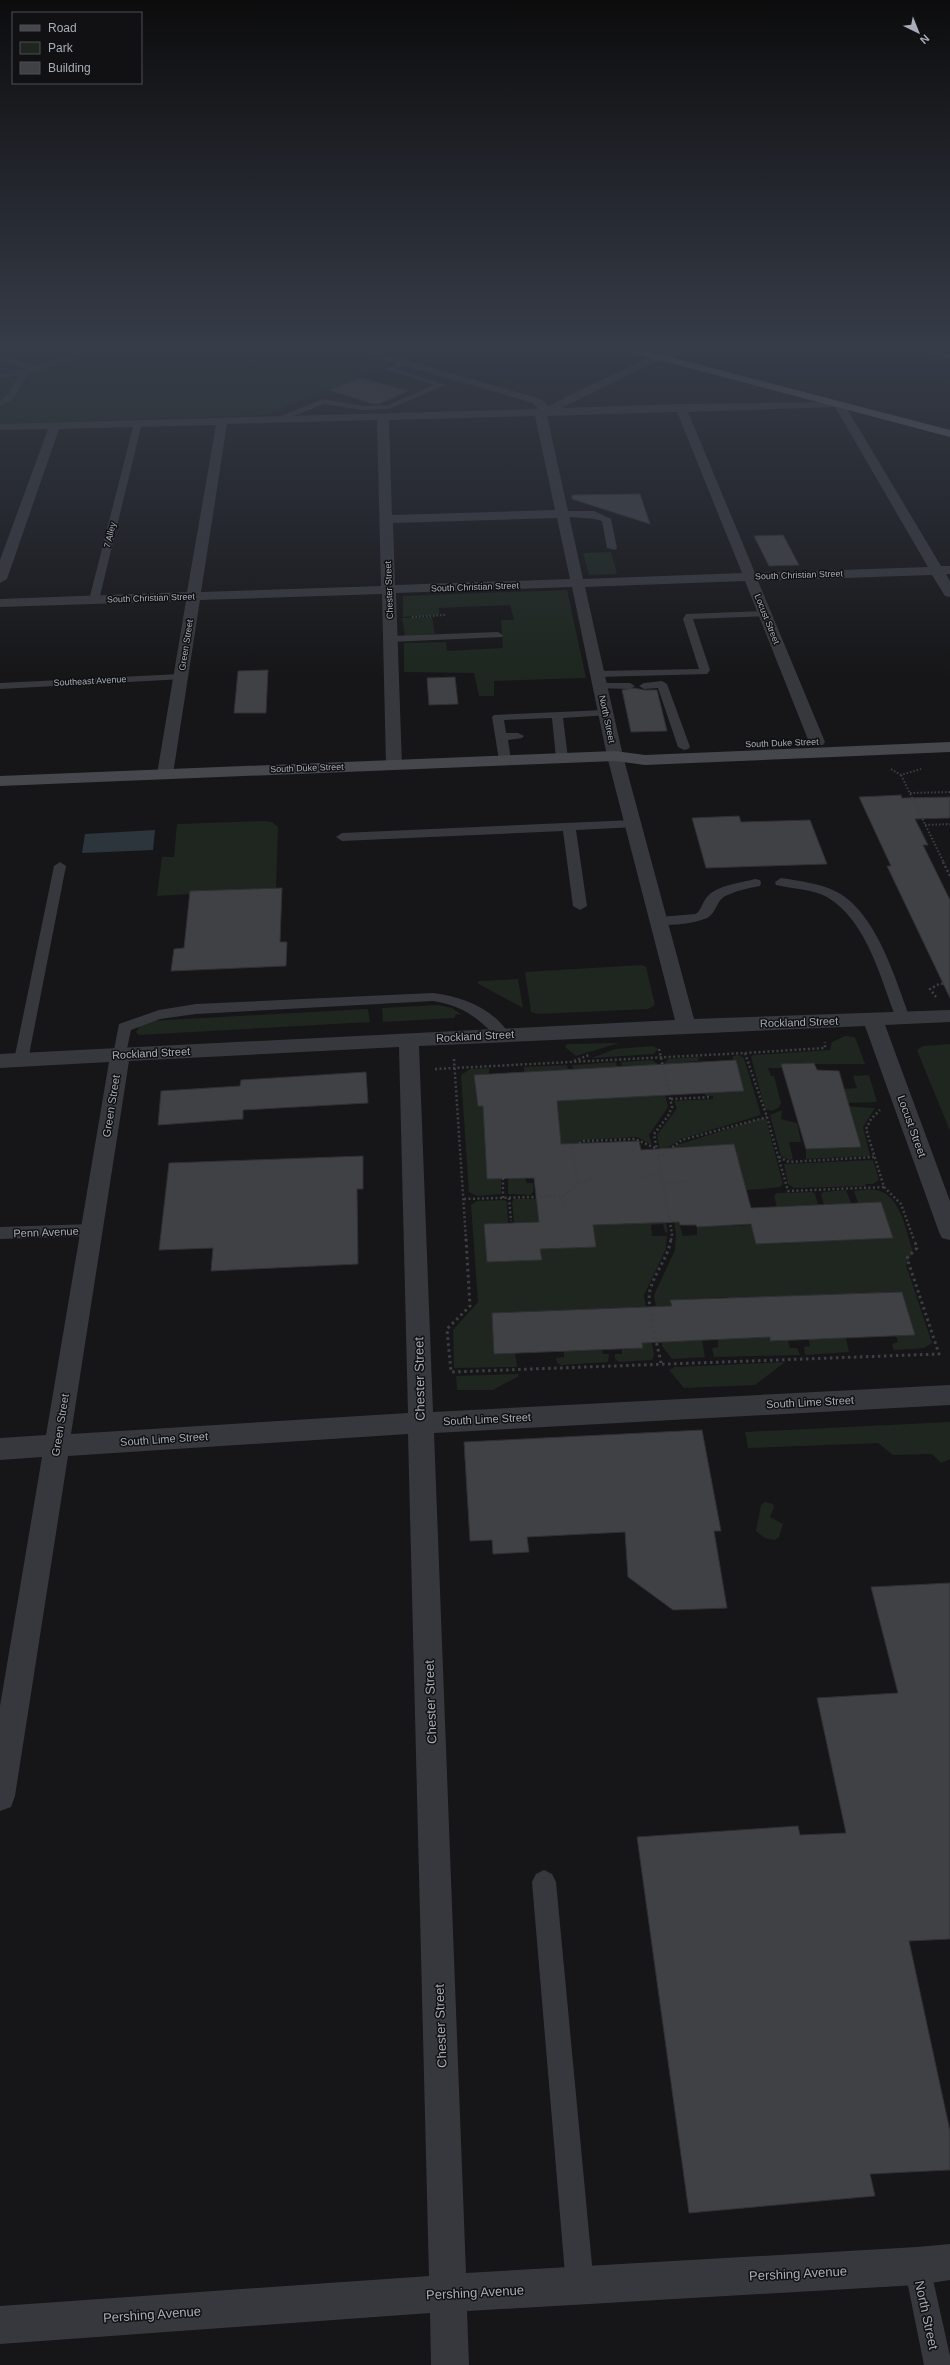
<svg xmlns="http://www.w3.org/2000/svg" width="950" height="2365" font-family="Helvetica,sans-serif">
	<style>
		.green { fill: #1e261f }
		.water { fill: #2c353c }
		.building { fill: #404145; stroke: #303034 }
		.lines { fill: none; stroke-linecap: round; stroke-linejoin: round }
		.path-far2 { stroke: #3d3f44; stroke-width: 2; stroke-dasharray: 1.5 2; stroke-linecap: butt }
		.path-far1 { stroke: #3d3f44; stroke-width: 2.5; stroke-dasharray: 2 2.5; stroke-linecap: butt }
		.path { stroke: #3d3f44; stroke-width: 3; stroke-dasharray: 2.5 3.5; stroke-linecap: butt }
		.service { fill: #37383d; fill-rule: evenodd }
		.minor { fill: #37383d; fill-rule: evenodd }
		.secondary { fill: #45474d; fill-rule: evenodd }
		.trunk { fill: #5b5e65; fill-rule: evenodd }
		.labels { text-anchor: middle; stroke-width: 3; stroke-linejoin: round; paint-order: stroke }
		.far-street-label { font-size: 9px; fill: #a8adb8; stroke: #111113 }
		.street-label { font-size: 11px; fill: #a8adb8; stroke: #111113 }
		.near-street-label { font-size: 13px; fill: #a8adb8; stroke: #111113 }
	</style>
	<rect width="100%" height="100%" fill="#161618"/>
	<!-- green -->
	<path class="green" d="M 0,348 L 340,348 L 392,364 L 265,415 L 0,424 Z
		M 611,552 L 617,574 L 589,575 L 583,553 Z
		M 567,590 L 586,678 L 494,681 L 494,696 L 479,696 L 474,673 L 404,672 L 404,643 L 446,642 L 447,651 L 503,648 L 501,620 L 514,620 L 510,605 L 439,608 L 439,615 L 403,617 L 403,596 Z
		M 432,617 L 435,634 L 405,636 L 402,618 Z
		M 264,821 L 272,822 L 278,827 L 276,888 L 191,891 L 190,894 L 157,896 L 162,857 L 174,857 L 177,824 Z
		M 642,965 L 646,967 L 655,1005 L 648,1009 L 538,1014 L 531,1012 L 525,972 Z
		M 518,979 L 523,1008 L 477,983 L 479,981 Z
		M 439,1005 L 452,1008 L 462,1015 L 456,1014 L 454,1018 L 383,1022 L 382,1008 Z
		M 368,1009 L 370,1022 L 139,1035 L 136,1032 L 141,1024 L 147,1021 Z
		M 845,1036 L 855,1037 L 865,1064 L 781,1064 L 782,1068 L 768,1068 L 771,1076 L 774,1076 L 781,1103 L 778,1108 L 772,1111 L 765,1109 L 751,1057 L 753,1055 L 830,1050 L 832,1042 Z
		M 619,1043 L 576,1056 L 565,1047 L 567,1044 Z
		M 950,1044 L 950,1131 L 917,1050 L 923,1046 Z
		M 653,1046 L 658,1049 L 654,1054 L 592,1058 L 615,1049 Z
		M 739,1055 L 744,1058 L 761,1115 L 681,1139 L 660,1153 L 657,1135 L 677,1108 L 674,1101 L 713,1099 L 713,1096 L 706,1096 L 704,1093 L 744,1091 L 736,1060 L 733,1060 L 733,1056 Z
		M 699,1057 L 698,1061 L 684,1062 L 686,1072 L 669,1072 L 665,1063 L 668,1059 Z
		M 652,1060 L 658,1064 L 651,1073 L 649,1065 L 622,1066 L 621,1062 Z
		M 616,1062 L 617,1067 L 573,1069 L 572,1065 Z
		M 567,1065 L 568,1069 L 524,1072 L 524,1067 Z
		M 489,1068 L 489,1074 L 474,1075 L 478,1106 L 656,1095 L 664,1089 L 668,1107 L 649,1135 L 652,1145 L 637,1137 L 584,1140 L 571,1147 L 564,1177 L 561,1142 L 485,1144 L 487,1179 L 501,1178 L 501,1194 L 477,1196 L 469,1192 L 461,1075 L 470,1069 Z
		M 869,1075 L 877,1102 L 848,1103 L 844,1089 L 857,1088 L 853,1076 Z
		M 843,1106 L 875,1108 L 863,1127 L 870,1156 L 806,1159 L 806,1149 L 861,1147 L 851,1110 L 844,1111 Z
		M 782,1110 L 781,1119 L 797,1123 L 801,1142 L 789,1142 L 793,1159 L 789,1160 L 781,1156 L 770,1115 Z
		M 763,1118 L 766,1119 L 783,1184 L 780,1187 L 747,1190 L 745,1186 L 741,1186 L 743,1176 L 734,1144 L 678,1147 L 686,1178 L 662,1157 L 677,1145 Z
		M 873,1160 L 879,1180 L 873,1184 L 865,1184 L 866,1186 L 794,1188 L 788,1184 L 784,1164 Z
		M 508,1178 L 525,1178 L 527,1183 L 533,1183 L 534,1190 L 531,1195 L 508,1194 Z
		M 659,1179 L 668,1233 L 665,1232 L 663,1224 L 651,1225 L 652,1236 L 667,1236 L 666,1249 L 644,1295 L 654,1355 L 652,1360 L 619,1362 L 615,1359 L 615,1354 L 622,1354 L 622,1349 L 643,1348 L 637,1308 L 492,1313 L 494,1353 L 515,1353 L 517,1367 L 454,1368 L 453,1330 L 478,1302 L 471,1205 L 477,1201 L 505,1200 L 507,1202 L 508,1223 L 484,1224 L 487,1262 L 541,1260 L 540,1249 L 596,1247 L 593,1225 L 653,1223 Z
		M 667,1184 L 683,1236 L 697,1235 L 697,1227 L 751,1225 L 756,1244 L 893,1238 L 858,1203 L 854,1191 C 861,1190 870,1188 876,1190 C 901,1194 906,1232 913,1252 L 906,1265 L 932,1343 L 924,1348 L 894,1350 L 892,1344 L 898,1342 L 896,1336 L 915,1335 L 902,1292 L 761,1298 L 770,1341 L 788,1340 L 790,1348 L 797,1348 L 800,1355 L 714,1357 L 712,1348 L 718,1347 L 718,1339 L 737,1338 L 728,1297 L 671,1300 L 678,1341 L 702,1340 L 705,1357 L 672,1359 L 662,1346 L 654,1295 L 675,1250 L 676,1233 Z
		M 846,1190 L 851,1203 L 824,1205 L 821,1194 L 823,1192 Z
		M 812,1192 L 815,1194 L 818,1205 L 777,1207 L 774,1196 L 777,1193 Z
		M 557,1198 L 562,1211 L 538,1212 L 539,1222 L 514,1223 L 512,1202 L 514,1199 Z
		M 846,1338 L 849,1352 L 805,1355 L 804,1347 L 810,1346 L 808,1339 Z
		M 602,1350 L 603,1354 L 609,1354 L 608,1362 L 560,1365 L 557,1362 L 556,1358 L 564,1357 L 564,1351 Z
		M 785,1362 L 755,1385 L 684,1388 L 669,1370 L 675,1367 Z
		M 518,1374 L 519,1376 L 493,1390 L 457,1390 L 456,1376 Z
		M 950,1422 L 950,1459 L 941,1463 L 932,1454 L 893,1455 L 878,1443 L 748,1448 L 745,1432 Z
		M 765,1502 L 773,1504 L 774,1507 L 770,1517 L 783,1524 L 779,1537 L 775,1540 L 765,1538 L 756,1531 L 761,1505 Z"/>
	<!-- water -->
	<path class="water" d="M 155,830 L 153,850 L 82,853 L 85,834 Z"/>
	<!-- building -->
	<path class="building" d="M 360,378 L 376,382 L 408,391 L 379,404 L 373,404 L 329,390 Z
		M 640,494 L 650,524 L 572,499 L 572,495 Z
		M 783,535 L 799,565 L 769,566 L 754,536 Z
		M 268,670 L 266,713 L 234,713 L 238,671 Z
		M 455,677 L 458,704 L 429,705 L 427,678 Z
		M 634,688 L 644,690 L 657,690 L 667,731 L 631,732 L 622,690 Z
		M 901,795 L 902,798 L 950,797 L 950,818 L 915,819 L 928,845 L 923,845 L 950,900 L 950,998 L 887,866 L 891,866 L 859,797 Z
		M 739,816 L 741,822 L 810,820 L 827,864 L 706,868 L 692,818 Z
		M 282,888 L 280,942 L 287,942 L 286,966 L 171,971 L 174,949 L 184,948 L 190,891 Z
		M 736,1060 L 744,1091 L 557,1101 L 561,1144 L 639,1141 L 641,1150 L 734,1144 L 751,1208 L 881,1202 L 893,1238 L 756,1244 L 751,1224 L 697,1227 L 696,1225 L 680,1225 L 679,1222 L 593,1225 L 596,1247 L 540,1249 L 542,1260 L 487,1262 L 484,1224 L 539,1222 L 534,1178 L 487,1179 L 483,1106 L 478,1106 L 474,1075 Z
		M 814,1063 L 817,1070 L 839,1071 L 861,1147 L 806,1149 L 781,1064 Z
		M 366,1072 L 368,1103 L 243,1110 L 243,1119 L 158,1125 L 161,1091 L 240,1086 L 241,1080 Z
		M 363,1156 L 363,1189 L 357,1189 L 358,1264 L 211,1271 L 213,1248 L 159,1250 L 169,1163 Z
		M 902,1292 L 915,1335 L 770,1341 L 770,1337 L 642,1343 L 643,1348 L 494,1354 L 492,1313 L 672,1306 L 670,1300 Z
		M 702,1430 L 721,1531 L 714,1531 L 727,1608 L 673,1610 L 628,1577 L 625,1532 L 527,1537 L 529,1552 L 493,1554 L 492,1540 L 470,1541 L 464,1442 Z
		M 950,1583 L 950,1939 L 909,1941 L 950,2131 L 950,2170 L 870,2174 L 875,2196 L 689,2213 L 637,1837 L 798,1826 L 800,1835 L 846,1833 L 817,1698 L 898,1693 L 871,1587 Z"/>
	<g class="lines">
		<!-- path-far2 -->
		<path class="path-far2" d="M 412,617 L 445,615
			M 891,769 L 901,775 L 921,769
			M 901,775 L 944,863
			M 910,793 L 950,792
			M 925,825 L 950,824"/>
		<!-- path-far1 -->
		<path class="path-far1" d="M 943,862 L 950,876
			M 936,997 L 930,989 L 939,984 L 950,983
			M 659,1049 L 672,1107 L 668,1116 L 654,1134 L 672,1234 L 671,1240
			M 745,1053 L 825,1048 L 825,1042
			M 454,1059 L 466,1240
			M 574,1061 L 589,1055
			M 435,1069 L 745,1053 L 767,1117 L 788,1191 L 884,1187 L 866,1129 L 871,1119 L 880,1110
			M 671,1099 L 711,1097
			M 779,1157 L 789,1162 L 874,1157
			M 658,1158 L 682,1140 L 767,1117
			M 535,1177 L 538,1196
			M 642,1177 L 661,1175
			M 503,1178 L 503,1198
			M 662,1182 L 690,1181
			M 578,1184 L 572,1148 L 583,1141 L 635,1139 L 655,1148
			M 884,1187 L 901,1204 L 914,1240
			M 564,1196 L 565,1211
			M 509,1198 L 511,1221
			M 464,1199 L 564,1196 L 578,1184 L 592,1178"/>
		<!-- path -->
		<path class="path" d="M 466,1239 L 470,1306 L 447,1329 L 451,1372 L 939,1354 L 907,1258 L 917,1248 L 914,1239
			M 661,1363 C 658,1347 646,1305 650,1290 C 655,1272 668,1258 671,1239"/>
		<!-- service -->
		<path class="service" d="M 90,348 L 100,348 L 28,374 L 12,400 L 0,406 L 0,401 L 9,393 L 19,375 L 0,378 L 0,374 L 26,369 L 0,360 L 0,355 L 34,366 Z
			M 405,360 L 409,362 L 408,364 L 396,369 L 445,385 L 389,409 L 363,410 L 324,404 L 281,421 L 274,419 L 323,399 L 363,406 L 388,405 L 434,385 L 385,369 Z
			M 138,420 L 142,423 L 99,600 L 94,603 L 90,602 L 89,600 L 134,423 Z
			M 594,511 L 611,519 L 617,548 L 615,550 L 607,548 L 602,521 C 590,516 563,519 557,514 L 562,511 Z
			M 765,611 L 770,614 L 769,616 L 693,619 L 710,670 L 707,674 L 598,677 L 593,674 L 598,671 L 699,669 L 683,619 L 686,614 Z
			M 498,632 L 503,635 L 502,637 L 390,642 L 385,639 L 390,636 Z
			M 180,674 L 185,677 L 184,679 L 0,689 L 0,683 Z
			M 662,681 L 667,684 L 690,747 L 688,749 L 684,750 L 678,747 L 658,688 L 644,689 L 639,686 L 644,683 Z
			M 600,683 L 630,683 L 635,686 L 630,689 L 596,688 L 596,684 Z
			M 605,710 L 611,713 L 609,715 L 563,718 L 568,758 L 562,762 L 556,758 L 552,718 L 504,720 L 506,733 L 518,733 L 524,736 L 522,738 L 508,740 L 511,760 L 509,762 L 505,764 L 499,760 L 492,717 L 494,715 Z
			M 633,820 L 637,821 L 639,824 L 637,827 L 576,830 L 587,906 L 580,910 L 573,906 L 563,831 L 342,841 L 336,837 L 342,833 Z
			M 60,862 L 66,866 L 28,1060 L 26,1063 L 16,1063 L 14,1060 L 54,866 Z
			M 781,878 C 799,881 819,883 835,891 C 876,911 895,978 910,1018 L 908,1021 L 903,1023 L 896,1018 C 880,977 867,921 827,897 C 812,889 793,889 776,885 L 775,882 Z
			M 755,879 L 760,880 L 761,883 L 760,886 C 750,888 739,890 730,894 C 716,899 719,907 710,916 C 703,923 658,929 652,921 L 659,917 L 696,914 C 702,909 702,902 708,896 C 718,885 741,883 755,879 Z
			M 433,993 C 463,997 493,1008 510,1035 L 503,1040 L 498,1038 C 476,1017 464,1006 433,1001 L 196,1014 L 160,1019 L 131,1030 L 125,1058 L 115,1058 L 113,1055 L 119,1024 L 159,1010 L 196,1004 Z
			M 92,1224 L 98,1226 L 100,1230 L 98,1234 L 92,1236 L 0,1239 L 0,1227 Z
			M 544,1870 L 552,1874 L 556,1882 L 594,2286 L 590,2296 L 580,2300 L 570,2296 L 566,2286 L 532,1882 L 536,1874 Z
			M 917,2253 L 927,2256 L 930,2266 L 950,2356 L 950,2365 L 924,2365 L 904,2266 L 907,2256 Z"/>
		<!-- minor -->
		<path class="minor" d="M 349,348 L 364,348 L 541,399 L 548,406 L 655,354 L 663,355 L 679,348 L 692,348 L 669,360 L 661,359 L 561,408 L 681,404 L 843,402 L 941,566 L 950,566 L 950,574 L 946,574 L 950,581 L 950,597 L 945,596 L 932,575 L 758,581 L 825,742 L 823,745 L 811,745 L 809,742 L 745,581 L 585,587 L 623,756 L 694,1019 L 950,1010 L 950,1022 L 885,1025 L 950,1201 L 950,1240 L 942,1238 L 939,1232 L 865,1026 L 419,1046 L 433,1412 L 950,1385 L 950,1405 L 434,1433 L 466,2273 L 917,2247 L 950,2244 L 950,2280 L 917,2285 L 467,2311 L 469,2365 L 431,2365 L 430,2313 L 0,2344 L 0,2306 L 429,2276 L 408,1434 L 68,1456 L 15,1796 L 11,1807 L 0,1811 L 0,1706 L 42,1457 L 0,1460 L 0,1438 L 46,1435 L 109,1062 L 0,1068 L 0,1054 L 675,1020 L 607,756 L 572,587 L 396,593 L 402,765 L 400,768 L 388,768 L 386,765 L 382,594 L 200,600 L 173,774 L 171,777 L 159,777 L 157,774 L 186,601 L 0,607 L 0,599 L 187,592 L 216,425 L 59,429 L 7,579 L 0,583 L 0,560 L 48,429 L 0,430 L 0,424 L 538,409 L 533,403 L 350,350 ZM 835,407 L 928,567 L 755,573 L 688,412 ZM 677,412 L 742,573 L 583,579 L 547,416 ZM 535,416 L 555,510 L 392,515 L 389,420 ZM 377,420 L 381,586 L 201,592 L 227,424 ZM 557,518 L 570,579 L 395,585 L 393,523 ZM 399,1047 L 408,1413 L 71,1434 L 129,1061 Z
			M 906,348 L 923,348 L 950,354 L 950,360 L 907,350 Z"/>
		<!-- secondary -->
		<path class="secondary" d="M 950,742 L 950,752 L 645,765 L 615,761 L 0,786 L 0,776 L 615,751 L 645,755 Z"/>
		<!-- trunk -->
		<path class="trunk" d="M 620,348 L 636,348 L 950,430 L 950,437 L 621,350 Z"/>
	</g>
	<!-- sky -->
	<linearGradient id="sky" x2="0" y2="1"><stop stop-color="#0c0c0d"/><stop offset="0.51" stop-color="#363c48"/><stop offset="1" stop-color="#363c48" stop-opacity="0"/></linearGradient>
	<rect width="950" height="679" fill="url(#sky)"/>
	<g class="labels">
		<!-- far-street labels -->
		<g class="far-street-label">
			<text transform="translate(110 535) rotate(-76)" y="3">7 Alley</text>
			<text transform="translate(799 575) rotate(-2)" y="3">South Christian Street</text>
			<text transform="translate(475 587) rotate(-2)" y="3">South Christian Street</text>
			<text transform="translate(389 590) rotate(-92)" y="3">Chester Street</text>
			<text transform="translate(151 598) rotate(-2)" y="3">South Christian Street</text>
			<text transform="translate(767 619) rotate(68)" y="3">Locust Street</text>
			<text transform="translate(186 645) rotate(-81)" y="3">Green Street</text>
			<text transform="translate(90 681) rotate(-3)" y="3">Southeast Avenue</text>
			<text transform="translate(607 719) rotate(78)" y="3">North Street</text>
			<text transform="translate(782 743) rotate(-2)" y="3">South Duke Street</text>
			<text transform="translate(307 768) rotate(-2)" y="3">South Duke Street</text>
		</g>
		<!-- street labels -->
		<g class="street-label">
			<text transform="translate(799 1022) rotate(-2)" y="4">Rockland Street</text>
			<text transform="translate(475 1036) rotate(-3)" y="4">Rockland Street</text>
			<text transform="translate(151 1053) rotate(-3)" y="4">Rockland Street</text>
			<text transform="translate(111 1106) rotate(-81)" y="4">Green Street</text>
			<text transform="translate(912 1126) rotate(70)" y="4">Locust Street</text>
			<text transform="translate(46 1232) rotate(-2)" y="4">Penn Avenue</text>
			<text transform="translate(810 1402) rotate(-3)" y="4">South Lime Street</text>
			<text transform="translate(487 1419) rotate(-3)" y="4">South Lime Street</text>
			<text transform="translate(60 1425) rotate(-81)" y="4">Green Street</text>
			<text transform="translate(164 1439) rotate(-4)" y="4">South Lime Street</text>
		</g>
		<!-- near-street labels -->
		<g class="near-street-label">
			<text transform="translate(419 1379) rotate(-91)" y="5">Chester Street</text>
			<text transform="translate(430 1702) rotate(-92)" y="5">Chester Street</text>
			<text transform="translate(440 2026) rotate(-92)" y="5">Chester Street</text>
			<text transform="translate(798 2273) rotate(-3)" y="5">Pershing Avenue</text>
			<text transform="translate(475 2292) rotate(-3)" y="5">Pershing Avenue</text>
			<text transform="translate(152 2314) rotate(-4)" y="5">Pershing Avenue</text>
			<text transform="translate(927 2315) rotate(78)" y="5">North Street</text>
		</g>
	</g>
	<!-- legend -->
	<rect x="12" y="12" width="130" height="72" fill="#111113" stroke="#4d4f55"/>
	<rect x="20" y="25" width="20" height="6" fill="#45474d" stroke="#4d4f55"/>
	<text x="48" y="32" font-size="12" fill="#a8adb8">Road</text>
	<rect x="20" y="42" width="20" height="12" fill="#1e261f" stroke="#4d4f55"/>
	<text x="48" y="52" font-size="12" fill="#a8adb8">Park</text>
	<rect x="20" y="62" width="20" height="12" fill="#404145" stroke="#4d4f55"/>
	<text x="48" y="72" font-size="12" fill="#a8adb8">Building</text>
	<!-- north arrow -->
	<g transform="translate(918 32) rotate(137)" stroke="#111113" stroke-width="3" paint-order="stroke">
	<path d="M0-3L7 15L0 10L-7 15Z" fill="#a8adb8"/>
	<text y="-6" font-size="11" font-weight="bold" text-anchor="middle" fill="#a8adb8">N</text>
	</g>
</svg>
